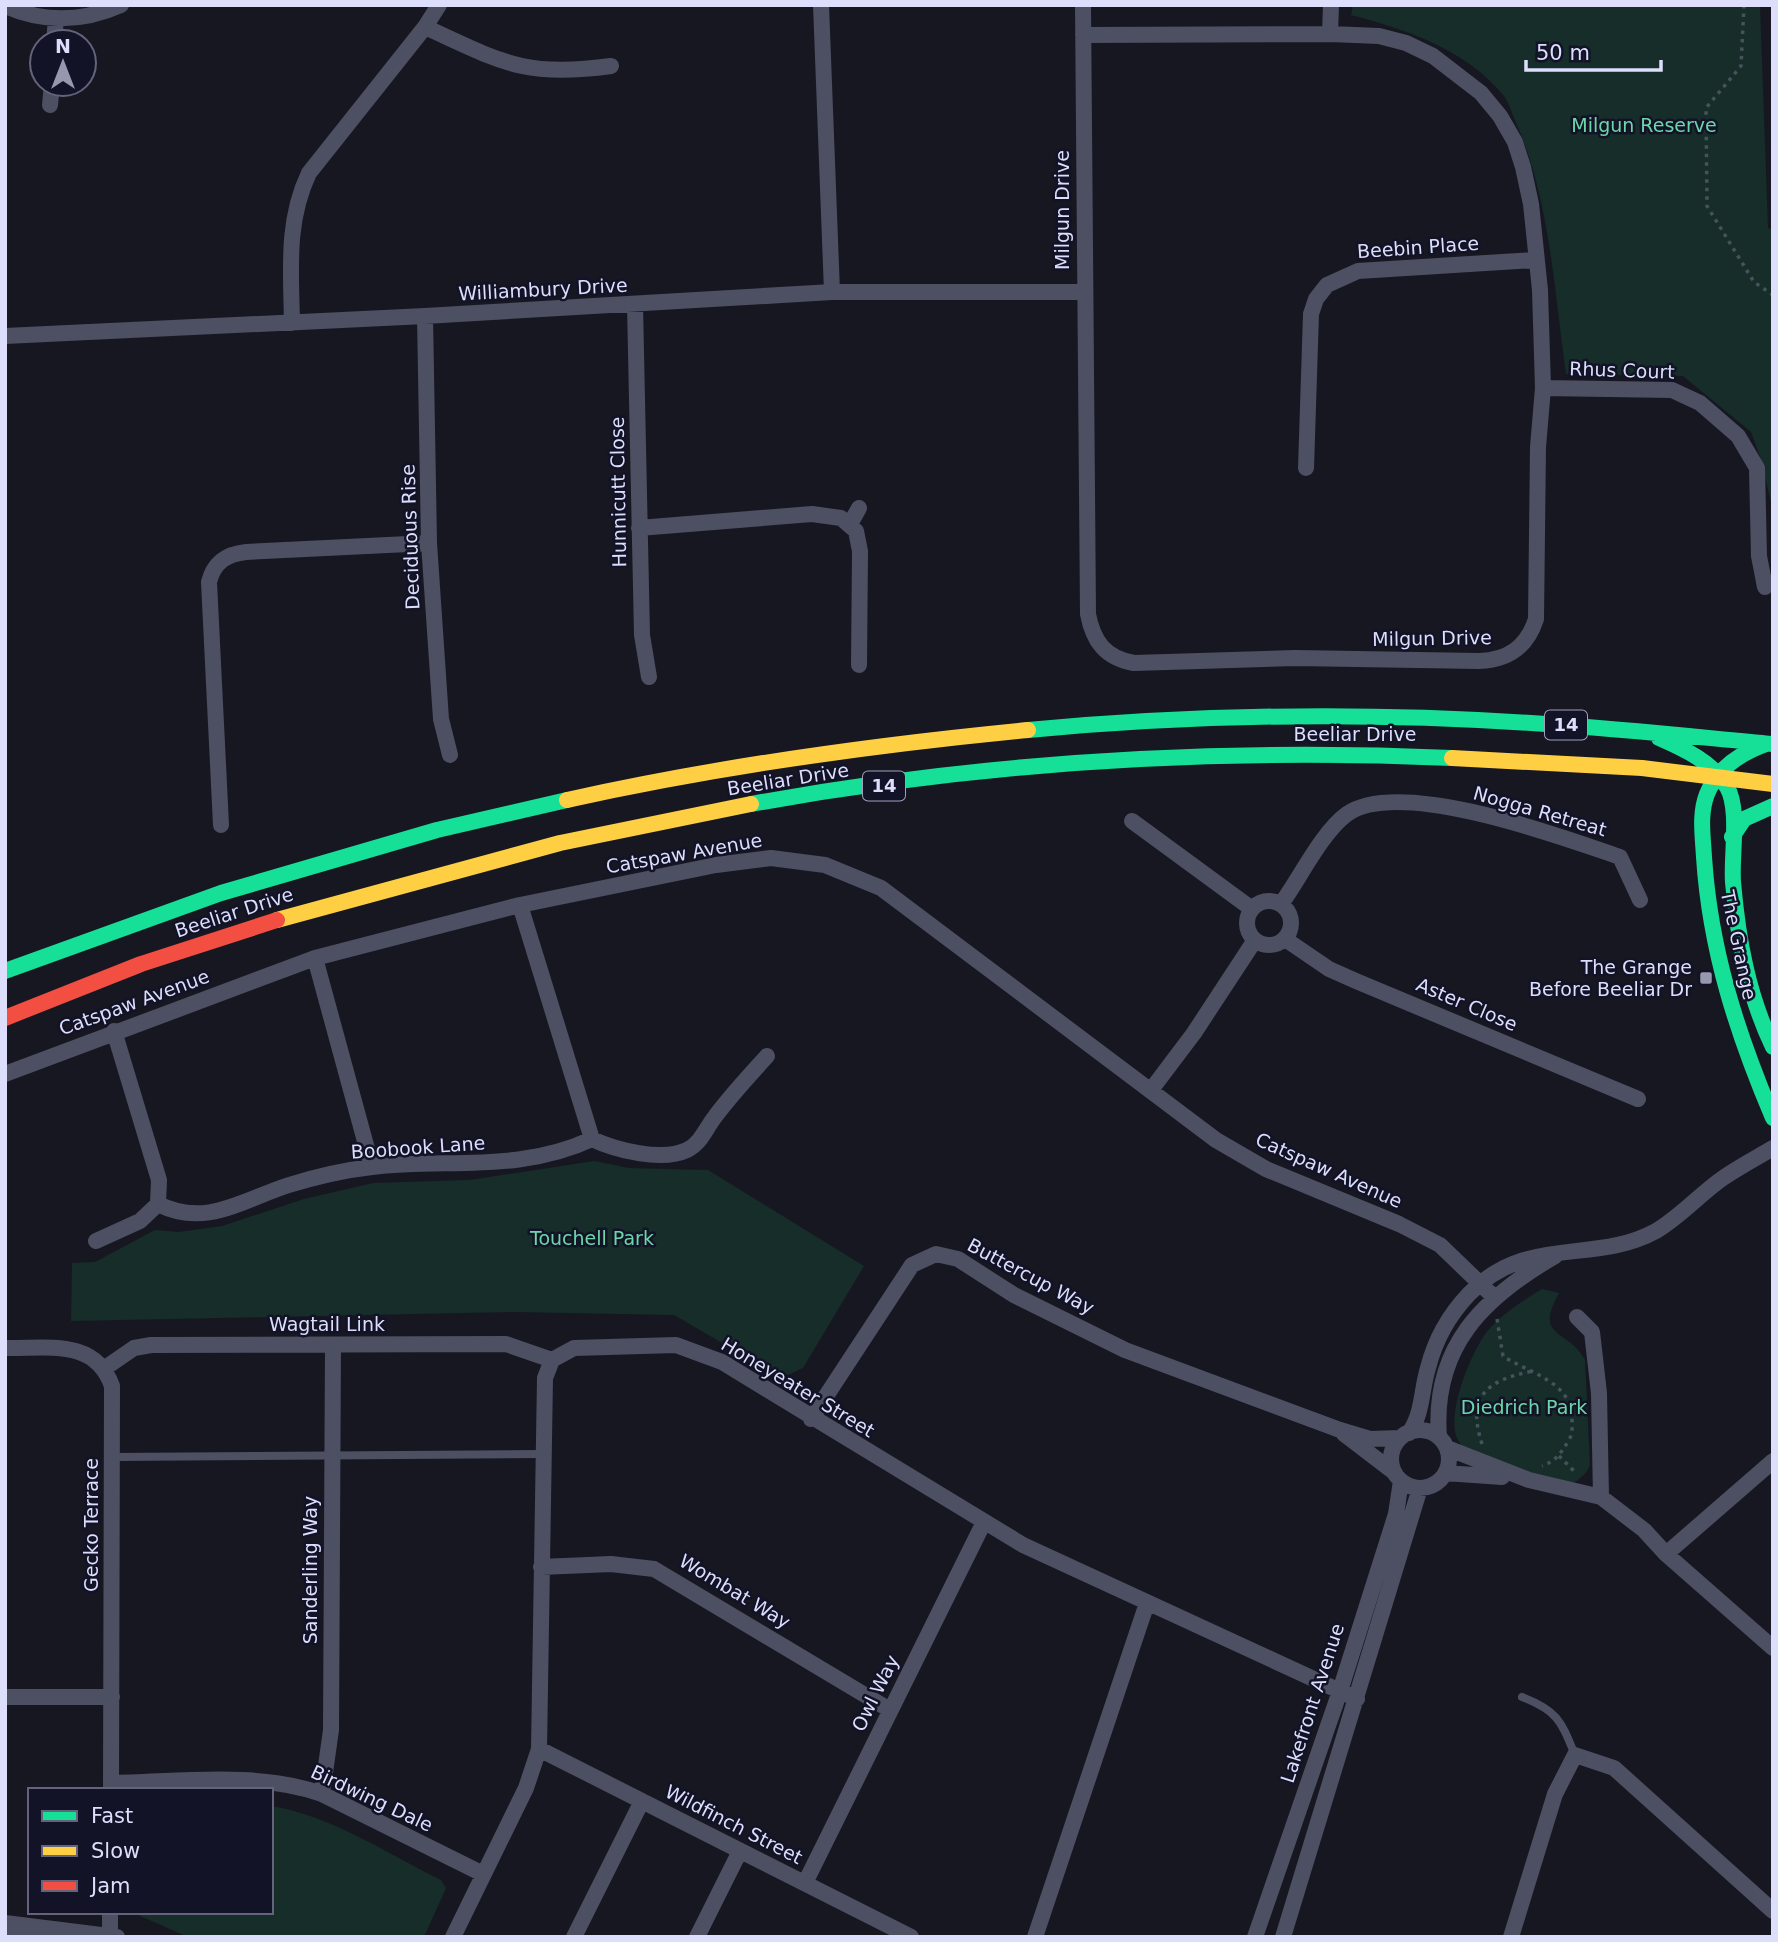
<svg xmlns="http://www.w3.org/2000/svg" width="1778" height="1942" font-family="'DejaVu Sans',sans-serif">
	<style>
		.green { fill: #162d29 }
		.lines { fill: none; stroke-linecap: round; stroke-linejoin: round }
		.path { stroke: #45535b; stroke-width: 3.5; stroke-dasharray: 3.5 5; stroke-linecap: butt }
		.lane { stroke: #4d5062; stroke-width: 8 }
		.street { stroke: #4d5062; stroke-width: 16 }
		.fast { stroke: #16e098; stroke-width: 16 }
		.slow { stroke: #ffcf43; stroke-width: 16 }
		.jam { stroke: #f24e42; stroke-width: 16 }
		.poi-dot { fill: #9798b0; stroke: #121327; stroke-width: 2.5 }
		.labels { text-anchor: middle; stroke-width: 5; stroke-linejoin: round; paint-order: stroke }
		.shield { fill: #121327; stroke: #9fa1bc; stroke-width: 2 }
		.shield-label { font-size: 18px; font-weight: bold; fill: #dcdefc }
		.park-label { font-size: 19px; fill: #6dd6a8; stroke: #121327 }
		.street-label { font-size: 19px; fill: #dcdefc; stroke: #121327 }
		.poi-label { font-size: 19px; fill: #dcdefc; stroke: #121327; text-anchor: end }
	</style>
	<rect width="100%" height="100%" fill="#171722"/>
	<!-- green -->
	<path class="green" d="M 1353,5 L 1760,5 L 1768,228 L 1773,229 L 1773,511 L 1761,459 L 1751,432 L 1683,376 L 1566,374 C 1554,290 1550,198 1515,120 C 1511,112 1509,102 1504,96 C 1466,49 1407,30 1351,15 Z
		M 594,1161 L 629,1168 L 708,1170 L 864,1266 L 803,1368 L 788,1375 L 772,1372 L 674,1315 L 516,1312 L 71,1321 L 72,1263 L 95,1262 L 155,1230 L 178,1232 L 222,1226 L 304,1199 L 373,1183 L 470,1180 Z
		M 1542,1289 L 1559,1293 C 1533,1340 1569,1328 1585,1360 L 1590,1465 C 1584,1479 1573,1485 1557,1486 C 1548,1486 1481,1462 1472,1457 C 1467,1454 1461,1445 1458,1440 C 1444,1417 1473,1345 1491,1327 C 1505,1312 1524,1300 1542,1289 Z
		M 271,1806 C 330,1815 388,1854 441,1880 L 446,1888 L 424,1937 L 188,1937 L 136,1914 L 271,1912 Z"/>
	<g class="lines">
		<!-- path -->
		<path class="path" d="M 1744,5 L 1741,66 L 1706,108 L 1707,206 L 1754,282 L 1773,295
			M 1497,1319 L 1503,1356 C 1528,1373 1572,1381 1572,1419 C 1572,1427 1573,1433 1569,1440 C 1561,1453 1556,1461 1542,1466
			M 1482,1444 C 1466,1395 1488,1380 1533,1371
			M 1559,1456 L 1577,1474"/>
		<!-- lane -->
		<path class="lane" d="M 112,1457 L 544,1454
			M 1522,1697 C 1558,1711 1561,1721 1575,1755"/>
		<!-- street -->
		<path class="street" d="M 821,5 L 832,292
			M 1083,5 L 1088,614 C 1093,641 1105,658 1134,663 L 1295,658 L 1479,661 C 1508,660 1527,647 1536,619 L 1538,447 L 1543,388 L 1540,290 L 1531,204 L 1523,167 L 1515,142 L 1500,116 L 1481,93 L 1433,56 L 1406,43 L 1379,36 L 1330,34 L 1083,35
			M 5,6 C 44,23 83,22 121,5
			M 425,27 C 502,62 524,78 611,66
			M 1330,34 L 1331,5
			M 54,42 L 56,19
			M 50,105 L 52,84
			M 635,305 L 642,635 L 649,677
			M 425,316 L 429,543 L 441,719 L 450,755
			M 292,323 C 291,270 286,221 309,173 L 425,27 L 439,5
			M 5,336 L 425,316 L 832,292 L 1084,292
			M 1543,388 L 1672,390 L 1700,403 L 1738,436 L 1757,468 L 1759,556 L 1765,587
			M 1306,468 L 1311,314 L 1316,299 L 1327,285 L 1358,271 L 1534,260
			M 850,524 L 859,508
			M 639,528 L 812,514 L 841,518 L 856,531 L 860,551 L 859,665
			M 1132,821 L 1252,909
			M 221,825 L 209,582 C 214,562 227,554 246,552 L 429,543
			M1247 923a22 22 0 1 1 44 0a22 22 0 1 1-44 0Z
			M 1281,904 C 1300,878 1322,832 1347,814 C 1400,777 1562,837 1620,857 L 1640,900
			M 520,905 L 592,1139 C 615,1150 662,1162 687,1150 C 701,1143 705,1130 714,1118 C 730,1096 749,1076 767,1056
			M 1285,939 L 1329,969 L 1356,981 L 1638,1099
			M 315,958 L 372,1167
			M 114,1031 L 159,1180 L 158,1204
			M 5,1074 L 315,958 L 520,905 L 716,865 L 771,858 L 825,865 L 881,888 L 1216,1140 L 1266,1169 L 1399,1224 L 1440,1245 L 1494,1297
			M 1151,1090 L 1194,1033 L 1255,940
			M 96,1241 L 140,1221 L 158,1204 C 206,1228 242,1200 289,1185 C 315,1177 345,1170 372,1167 C 448,1158 519,1173 592,1139
			M 1577,1317 L 1592,1332 L 1599,1393 L 1601,1497
			M 5,1348 C 48,1349 95,1338 112,1386 L 111,1790
			M 105,1368 L 134,1348 L 151,1345 L 506,1344 L 552,1360
			M 811,1419 L 912,1265 L 936,1254 L 958,1259 L 1014,1295 L 1125,1350 L 1340,1430 L 1370,1439 L 1400,1438
			M1391 1459a29 29 0 1 1 58 0a29 29 0 1 1-58 0Z
			M 1409,1433 C 1423,1414 1421,1390 1428,1368 C 1435,1340 1449,1315 1469,1294 C 1526,1234 1594,1265 1656,1231 C 1680,1217 1700,1194 1723,1178 C 1739,1167 1756,1158 1773,1148
			M 1344,1434 L 1395,1473
			M 1439,1437 C 1432,1347 1483,1298 1555,1256
			M 1447,1448 L 1529,1480 L 1601,1497 L 1644,1530 L 1666,1554 L 1773,1648
			M 1445,1473 L 1502,1477
			M 1666,1554 L 1773,1461
			M 541,1567 L 611,1564 L 654,1569 L 890,1710
			M 5,1697 L 112,1697
			M 539,1749 L 911,1937
			M 111,1783 C 180,1782 257,1771 322,1794 L 483,1874
			M 322,1794 L 331,1730 L 333,1346
			M 805,1883 L 984,1522
			M 5,1923 L 117,1937
			M 110,1934 L 110,1912
			M 5,1936 L 47,1933
			M 453,1937 L 526,1788 L 539,1749 L 545,1378 L 552,1360 L 574,1348 L 676,1345 L 722,1362 L 1023,1545 L 1357,1699
			M 574,1937 L 642,1801
			M 697,1937 L 740,1851
			M 1035,1937 L 1147,1603
			M 1255,1937 L 1340,1691 L 1396,1514 L 1401,1481
			M 1283,1937 L 1420,1488
			M 1511,1937 L 1555,1794 L 1575,1755 L 1614,1768 L 1773,1911"/>
		<!-- fast -->
		<path class="fast" d="M 1028,730 C 1199,714 1375,712 1546,724 C 1622,729 1697,737 1773,744
			M 1659,738 C 1684,749 1713,762 1727,787 C 1740,809 1731,856 1733,882 C 1738,940 1748,995 1773,1047
			M 1766,744 C 1741,753 1717,769 1707,794 C 1699,814 1703,837 1704,857 C 1710,950 1737,1033 1773,1118
			M 751,804 C 981,762 1218,748 1452,758
			M 1732,837 L 1744,819 L 1773,806
			M 5,971 L 221,893 L 437,830 L 567,800"/>
		<!-- slow -->
		<path class="slow" d="M 1452,758 L 1642,768 L 1773,784
			M 567,800 C 719,766 873,745 1028,730
			M 277,920 L 560,843 L 751,804"/>
		<!-- jam -->
		<path class="jam" d="M 5,1018 L 141,964 L 277,920"/>
	</g>
	<!-- markers -->
	<rect class="poi-dot" x="1699" y="971" width="14" height="14" rx="3.5"/>
	<g class="labels">
		<!-- shield labels -->
		<g class="shield">
			<rect x="1545" y="710.5" width="42" height="29" rx="5"/>
			<rect x="863" y="771.5" width="42" height="29" rx="5"/>
		</g>
		<g class="shield-label">
			<text x="1566" y="731">14</text>
			<text x="884" y="792">14</text>
		</g>
		<!-- park labels -->
		<g class="park-label">
			<text x="1644" y="132">Milgun Reserve</text>
			<text x="592" y="1245">Touchell Park</text>
			<text x="1524" y="1414">Diedrich Park</text>
		</g>
		<!-- street labels -->
		<g class="street-label">
			<text transform="translate(1062 210) rotate(-90)" y="7">Milgun Drive</text>
			<text transform="translate(1418 247) rotate(-4)" y="7">Beebin Place</text>
			<text transform="translate(543 289) rotate(-3)" y="7">Williambury Drive</text>
			<text transform="translate(1622 370) rotate(2)" y="7">Rhus Court</text>
			<text transform="translate(618 492) rotate(-91)" y="7">Hunnicutt Close</text>
			<text transform="translate(410 537) rotate(-92)" y="7">Deciduous Rise</text>
			<text transform="translate(1432 638) rotate(-1)" y="7">Milgun Drive</text>
			<text x="1355" y="741">Beeliar Drive</text>
			<text transform="translate(788 779) rotate(-9)" y="7">Beeliar Drive</text>
			<text transform="translate(1540 811) rotate(16)" y="7">Nogga Retreat</text>
			<text transform="translate(684 853) rotate(-10)" y="7">Catspaw Avenue</text>
			<text transform="translate(234 912) rotate(-18)" y="7">Beeliar Drive</text>
			<text transform="translate(1739 945) rotate(78)" y="7">The Grange</text>
			<text transform="translate(134 1002) rotate(-20)" y="7">Catspaw Avenue</text>
			<text transform="translate(1467 1004) rotate(23)" y="7">Aster Close</text>
			<text transform="translate(418 1147) rotate(-4)" y="7">Boobook Lane</text>
			<text transform="translate(1329 1170) rotate(24)" y="7">Catspaw Avenue</text>
			<text transform="translate(1031 1276) rotate(28)" y="7">Buttercup Way</text>
			<text x="327" y="1331">Wagtail Link</text>
			<text transform="translate(798 1387) rotate(31)" y="7">Honeyeater Street</text>
			<text transform="translate(91 1525) rotate(-90)" y="7">Gecko Terrace</text>
			<text transform="translate(310 1570) rotate(-90)" y="7">Sanderling Way</text>
			<text transform="translate(735 1591) rotate(31)" y="7">Wombat Way</text>
			<text transform="translate(875 1693) rotate(-64)" y="7">Owl Way</text>
			<text transform="translate(1312 1703) rotate(-72)" y="7">Lakefront Avenue</text>
			<text transform="translate(372 1798) rotate(25)" y="7">Birdwing Dale</text>
			<text transform="translate(734 1824) rotate(27)" y="7">Wildfinch Street</text>
		</g>
		<!-- poi labels -->
		<g class="poi-label">
			<text x="1692" y="974">The Grange<tspan x="1692" dy="22">Before Beeliar Dr</tspan></text>
		</g>
	</g>
	<!-- border -->
	<rect width="1778" height="1942" fill="none" stroke="#dcdefc" stroke-width="14"/>
	<!-- legend -->
	<rect x="28" y="1788" width="245" height="126" fill="#121327" stroke="#63647c" stroke-width="2"/>
	<rect x="42" y="1811" width="35" height="10" fill="#16e098" stroke="#63647c" stroke-width="2"/>
	<text x="91" y="1823" font-size="21" fill="#dcdefc">Fast</text>
	<rect x="42" y="1846" width="35" height="10" fill="#ffcf43" stroke="#63647c" stroke-width="2"/>
	<text x="91" y="1858" font-size="21" fill="#dcdefc">Slow</text>
	<rect x="42" y="1881" width="35" height="10" fill="#f24e42" stroke="#63647c" stroke-width="2"/>
	<text x="91" y="1893" font-size="21" fill="#dcdefc">Jam</text>
	<!-- north arrow -->
	<g transform="translate(63 63)"><circle r="33" fill="#121327" stroke="#63647c" stroke-width="2"/>
	<path d="M0-5L12 26L0 18L-12 26Z" fill="#9798b0"/>
	<text y="-10" font-size="19" font-weight="bold" text-anchor="middle" fill="#dcdefc">N</text>
	</g>
	<!-- scale -->
	<path d="M1526 60v10h135v-10" fill="none" stroke="#dcdefc" stroke-width="3.5"/>
	<text x="1536" y="60" font-size="21" fill="#dcdefc" stroke="#121327" stroke-width="5" paint-order="stroke">50 m</text>
</svg>
